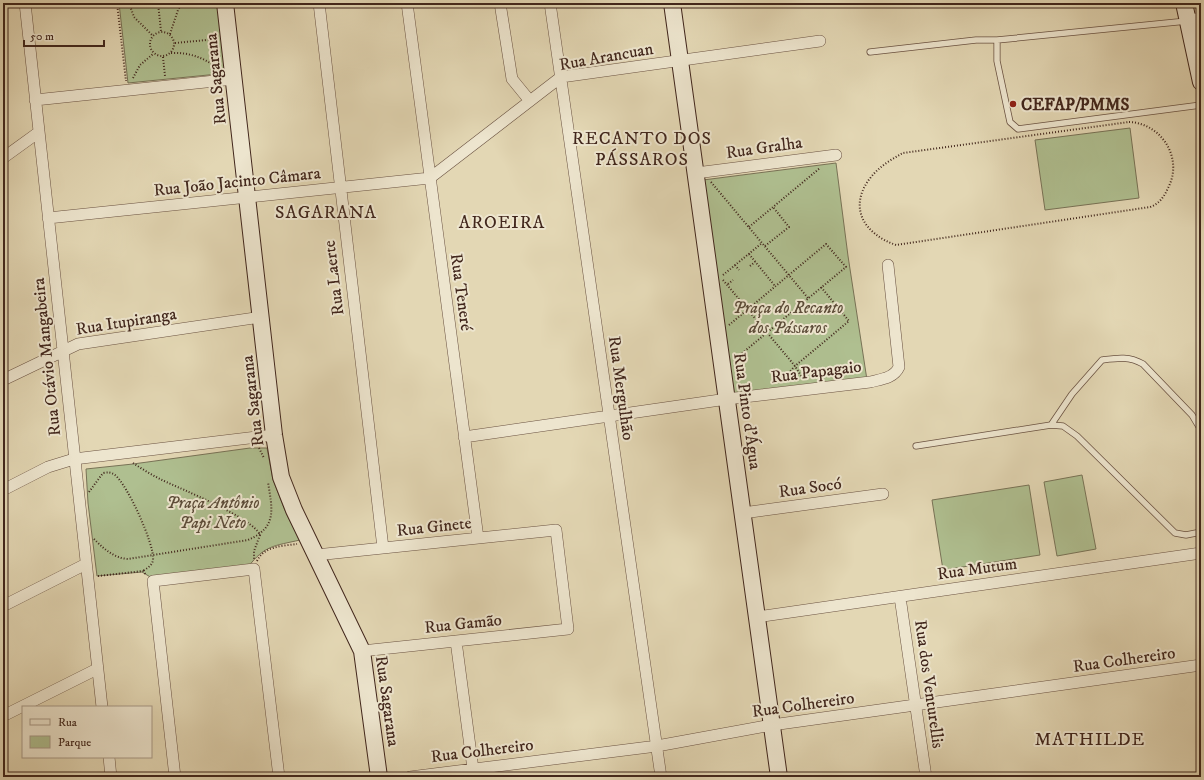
<svg xmlns="http://www.w3.org/2000/svg" width="1204" height="780" font-family="'IM FELL DW Pica',serif">
	<style>
		.green { fill: #afbf90; stroke: #787256 }
		.lines { fill: none; stroke-linecap: round; stroke-linejoin: round }
		.lane-casing { stroke: #6a5242; stroke-width: 7 }
		.street-casing { stroke: #6a5242; stroke-width: 12 }
		.secondary-casing { stroke: #41261c; stroke-width: 18 }
		.path { stroke: #41261c; stroke-width: 2; stroke-dasharray: 1 2; stroke-linecap: butt }
		.lane { stroke: #ede5ce; stroke-width: 5.5 }
		.street { stroke: #ede5ce; stroke-width: 11 }
		.secondary { stroke: #ede5ce; stroke-width: 16 }
		.poi-dot { fill: #8f2418; stroke: #ede5ce; stroke-width: 1.5 }
		.labels { text-anchor: middle; stroke-width: 4; stroke-linejoin: round; paint-order: stroke }
		.street-label { font-size: 17px; fill: #41261c; stroke: #ede5ce }
		.poi-label { font-size: 17px; font-weight: bold; fill: #41261c; stroke: #ede5ce; text-anchor: start }
		.park-label { font-size: 17px; font-style: italic; fill: #5c4c39; stroke: #ede5ce }
		.neighbourhood-label { font-size: 18px; letter-spacing: 1px; fill: #41261c; stroke: #ede5ce }
	</style>
	<rect width="100%" height="100%" fill="#e3d7b4"/>
	<filter id="stains"><feTurbulence type="fractalNoise" baseFrequency=".005" numOctaves="4"/><feColorMatrix values="0 0 0 0 .2 0 0 0 0 .09 0 0 0 0 .02 0 0 0 .5 -.17"/></filter>
	<radialGradient id="worn" r=".72"><stop offset=".6" stop-color="#630" stop-opacity="0"/><stop offset="1" stop-color="#630" stop-opacity=".3"/></radialGradient>
	<!-- green -->
	<path class="green" d="M 119,3 L 221,3 L 228,73 L 128,83 Z
		M 1130,128 L 1139,198 L 1045,210 L 1035,140 Z
		M 836,163 L 848,256 L 867,380 L 728,396 L 703,180 Z
		M 250,448 L 267,448 L 273,480 L 286,513 L 300,540 C 274,546 265,545 248,567 L 152,578 L 142,572 L 97,576 L 88,503 L 86,469 L 133,464 Z
		M 1082,475 L 1096,549 L 1057,556 L 1044,482 Z
		M 1029,485 L 1040,555 L 943,570 L 932,500 Z"/>
	<g class="lines">
		<!-- lane casing -->
		<g class="lane-casing">
			<path id="lane" d="M 1187,21 L 997,40 L 997,61 L 1010,122 L 1018,129 L 1201,105
				M 870,52 L 976,40 L 997,40
				M 1051,425 L 1072,394 L 1102,360 C 1117,358 1129,356 1143,364 L 1192,415 L 1201,430
				M 916,446 L 1051,425 L 1063,426 L 1077,436 L 1175,533 L 1186,535 L 1201,532"/>
		</g>
		<!-- street casing -->
		<g class="street-casing">
			<path id="street" d="M 25,3 L 102,707
				M 319,3 L 383,548
				M 407,3 L 478,538
				M 500,3 L 512,79 L 530,101
				M 550,3 L 661,777
				M 1187,21 L 1201,18
				M 35,100 L 234,79
				M 3,158 L 39,132
				M 696,173 L 836,155
				M 48,218 L 430,178 L 561,77 L 820,41
				M 3,380 L 78,344 L 261,317
				M 464,437 L 727,399 L 870,382 C 882,379 894,378 899,367 L 888,265
				M 3,490 L 48,467 L 74,459 L 274,435
				M 743,513 L 883,494
				M 316,555 L 556,530 L 568,629 L 362,651
				M 900,597 L 926,777
				M 3,606 L 86,564
				M 757,617 L 1201,553
				M 456,641 L 473,769
				M 3,716 L 97,669
				M 109,757 L 111,777
				M 175,777 L 153,581 L 254,569 L 279,777
				M 410,777 L 657,746 L 772,725 L 1201,665"/>
		</g>
		<!-- secondary casing -->
		<g class="secondary-casing">
			<path id="secondary" d="M 225,3 L 274,435 L 281,477 L 294,510 L 362,651 L 379,777
				M 672,3 L 779,777
				M 1184,3 L 1201,82"/>
		</g>
		<!-- path -->
		<path class="path" d="M 117,3 L 126,81
			M 129,3 L 134,17 L 152,35
			M 158,3 L 161,31
			M150 44a12 12 0 1 1 24 0a12 12 0 1 1-24 0Z
			M 170,34 L 178,10 L 182,3
			M 175,43 L 217,39
			M 171,53 C 189,52 204,58 218,68
			M 163,57 L 165,76
			M 133,78 L 140,65 L 153,54
			M 1129,122 C 1161,123 1184,158 1168,188 C 1164,197 1159,204 1150,207 L 896,245 C 864,234 847,207 871,177 C 880,166 892,159 903,153 Z
			M 711,182 L 808,298
			M 749,227 L 820,168
			M 765,246 L 789,227 L 773,207
			M 749,254 L 775,286
			M 735,265 L 739,270
			M 750,266 L 755,262
			M 723,275 L 762,243
			M 723,280 L 795,366 L 803,379
			M 728,284 L 733,280
			M 729,325 L 826,244 L 846,267 L 734,360
			M 780,382 L 795,366 L 849,321 L 821,287
			M 259,448 L 264,458
			M 133,463 C 142,469 152,475 162,480 C 181,489 253,518 260,535 L 254,551 L 254,560
			M 89,492 L 103,473 C 108,472 111,472 115,475 C 127,484 155,545 153,560 C 152,566 147,568 143,571
			M 94,539 C 104,549 114,558 128,559 L 248,540 C 278,527 272,509 268,482
			M 257,561 C 264,546 282,546 297,544
			M 98,576 L 143,571 L 146,575"/>
		<!-- lane -->
		<use href="#lane" class="lane"/>
		<!-- street -->
		<use href="#street" class="street"/>
		<!-- secondary -->
		<use href="#secondary" class="secondary"/>
	</g>
	<!-- markers -->
	<circle class="poi-dot" cx="1013" cy="104" r="4"/>
	<g class="labels">
		<!-- street labels -->
		<g class="street-label">
			<text transform="translate(606 56) rotate(-10)" y="6">Rua Arancuan</text>
			<text transform="translate(215 79) rotate(-96)" y="6">Rua Sagarana</text>
			<text transform="translate(764 147) rotate(-8)" y="6">Rua Gralha</text>
			<text transform="translate(237 181) rotate(-6)" y="6">Rua João Jacinto Câmara</text>
			<text transform="translate(333 278) rotate(-97)" y="6">Rua Laerte</text>
			<text transform="translate(462 292) rotate(82)" y="6">Rua Teneré</text>
			<text transform="translate(126 321) rotate(-9)" y="6">Rua Itupiranga</text>
			<text transform="translate(46 357) rotate(-96)" y="6">Rua Otávio Mangabeira</text>
			<text transform="translate(816 371) rotate(-7)" y="6">Rua Papagaio</text>
			<text transform="translate(622 388) rotate(82)" y="6">Rua Mergulhão</text>
			<text transform="translate(252 401) rotate(-97)" y="6">Rua Sagarana</text>
			<text transform="translate(748 411) rotate(82)" y="6">Rua Pinto d'Água</text>
			<text transform="translate(810 487) rotate(-8)" y="6">Rua Socó</text>
			<text transform="translate(434 526) rotate(-6)" y="6">Rua Ginete</text>
			<text transform="translate(977 568) rotate(-8)" y="6">Rua Mutum</text>
			<text transform="translate(463 623) rotate(-6)" y="6">Rua Gamão</text>
			<text transform="translate(1124 659) rotate(-8)" y="6">Rua Colhereiro</text>
			<text transform="translate(930 684) rotate(82)" y="6">Rua dos Venturellis</text>
			<text transform="translate(388 701) rotate(82)" y="6">Rua Sagarana</text>
			<text transform="translate(803 704) rotate(-8)" y="6">Rua Colhereiro</text>
			<text transform="translate(482 750) rotate(-7)" y="6">Rua Colhereiro</text>
		</g>
		<!-- poi labels -->
		<g class="poi-label">
			<text x="1021" y="110">CEFAP/PMMS</text>
		</g>
		<!-- park labels -->
		<g class="park-label">
			<text x="788" y="313">Praça do Recanto<tspan x="788" dy="20">dos Pássaros</tspan></text>
			<text x="213" y="508">Praça Antônio<tspan x="213" dy="20">Papi Neto</tspan></text>
		</g>
		<!-- neighbourhood labels -->
		<g class="neighbourhood-label">
			<text x="642" y="144">RECANTO DOS<tspan x="642" dy="21">PÁSSAROS</tspan></text>
			<text x="326" y="218">SAGARANA</text>
			<text x="502" y="228">AROEIRA</text>
			<text x="1090" y="745">MATHILDE</text>
		</g>
	</g>
	<!-- margin -->
	<rect width="1204" height="780" fill="none" stroke="#e3d7b4" stroke-width="16"/>
	<rect x="4" y="4" width="1196" height="772" fill="none" stroke="#41261c" stroke-width="2"/>
	<rect x="8" y="8" width="1188" height="764" fill="none" stroke="#41261c"/>
	<!-- legend -->
	<rect x="22" y="706" width="130" height="52" fill="#ede5ce" stroke="#a89987"/>
	<rect x="30" y="719" width="20" height="6" fill="#ede5ce" stroke="#a89987"/>
	<text x="58" y="726" font-size="12" fill="#41261c">Rua</text>
	<rect x="30" y="736" width="20" height="12" fill="#afbf90" stroke="#a89987"/>
	<text x="58" y="746" font-size="12" fill="#41261c">Parque</text>
	<!-- scale -->
	<path d="M24 40v6h80v-6" fill="none" stroke="#41261c" stroke-width="2"/>
	<text x="30" y="40" font-size="12" fill="#41261c" stroke="#ede5ce" stroke-width="3" paint-order="stroke">50 m</text>
	<rect width="100%" height="100%" filter="url(#stains)"/>
	<rect width="100%" height="100%" fill="url(#worn)"/>
</svg>
